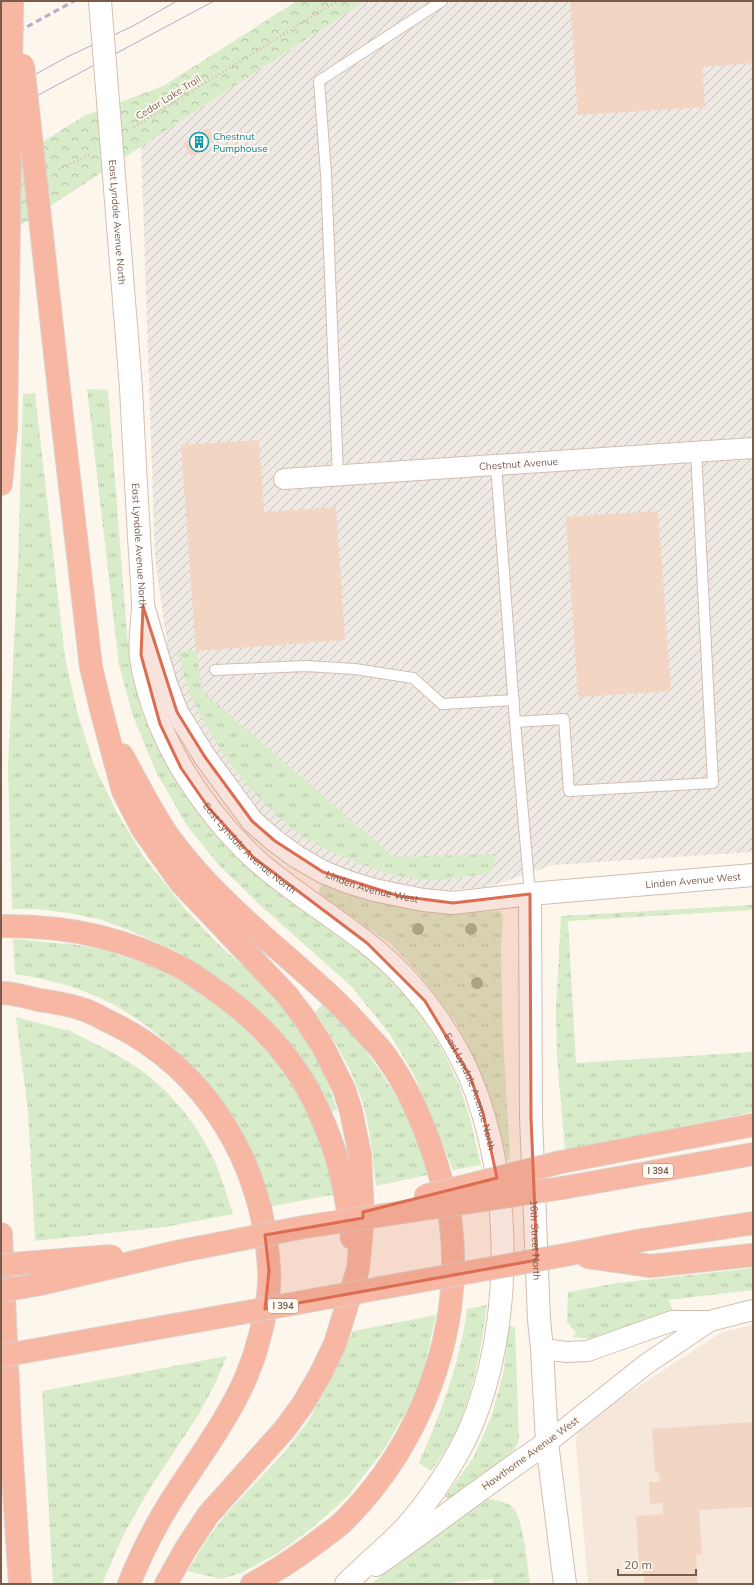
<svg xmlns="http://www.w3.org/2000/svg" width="754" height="1585" font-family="Mulish,sans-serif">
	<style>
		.residential { fill: #f5e8da }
		.industrial { fill: url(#industrial-furrows) }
		.grass { fill: url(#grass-tufts) }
		.park { fill: url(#park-crowns) }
		.building { fill: #f3d5c3 }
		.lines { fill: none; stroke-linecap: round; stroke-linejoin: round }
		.service-casing { stroke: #d1beb0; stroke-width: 12 }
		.minor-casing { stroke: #d1beb0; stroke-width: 22 }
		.tertiary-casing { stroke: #d1beb0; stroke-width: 24 }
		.secondary-casing { stroke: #d6c0b0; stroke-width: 24 }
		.motorway-casing { stroke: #dad1cd; stroke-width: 24 }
		.path { stroke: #d9b8a5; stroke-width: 2.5; stroke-dasharray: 1 3; stroke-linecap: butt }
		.service { stroke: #fff; stroke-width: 10 }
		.minor { stroke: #fff; stroke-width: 20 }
		.tertiary { stroke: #fff; stroke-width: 22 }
		.secondary { stroke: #fff; stroke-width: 22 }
		.motorway { stroke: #f7b7a3; stroke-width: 22 }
		.tram { stroke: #b9a8c9; stroke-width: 1 }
		.rail { stroke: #b9a8c9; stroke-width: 3; stroke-dasharray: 6 4; stroke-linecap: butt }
		.secondary-bridge-casing { stroke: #d6c0b0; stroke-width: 24; stroke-linecap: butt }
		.motorway-bridge-casing { stroke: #dad1cd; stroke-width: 24; stroke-linecap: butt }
		.secondary-bridge { stroke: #fff; stroke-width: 22 }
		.motorway-bridge { stroke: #f7b7a3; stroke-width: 22 }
		.tree { fill: #a0b28e }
		.marked { fill: #dc6d51; fill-opacity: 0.2; stroke: #dc6d51; stroke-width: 3; stroke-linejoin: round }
		.labels { text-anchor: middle; stroke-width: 3.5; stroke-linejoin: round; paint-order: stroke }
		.shield { fill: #fffaf3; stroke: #a28b7f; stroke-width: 1 }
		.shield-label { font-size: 9px; font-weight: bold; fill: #7a5c4d }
		.street-label { font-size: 10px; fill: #7a5c4d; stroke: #fffaf3 }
		.culture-label { font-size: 10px; fill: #0d838f; stroke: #fffaf3; text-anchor: start }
	</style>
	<defs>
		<pattern id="industrial-furrows" width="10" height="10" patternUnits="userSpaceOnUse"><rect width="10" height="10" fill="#efe9e4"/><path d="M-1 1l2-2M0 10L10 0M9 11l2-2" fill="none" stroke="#c7c0bb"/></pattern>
		<pattern id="grass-tufts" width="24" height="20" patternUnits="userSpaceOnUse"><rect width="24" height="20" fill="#d8ecc9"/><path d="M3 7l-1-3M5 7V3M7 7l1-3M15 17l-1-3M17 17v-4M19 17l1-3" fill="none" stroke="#b4c2a5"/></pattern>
		<pattern id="park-crowns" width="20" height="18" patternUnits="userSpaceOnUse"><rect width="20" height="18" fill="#d8ecc9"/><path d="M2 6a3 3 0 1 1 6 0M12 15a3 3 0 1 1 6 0" fill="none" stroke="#b4c2a5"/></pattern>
	</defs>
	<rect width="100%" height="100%" fill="#fdf6ec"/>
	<!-- residential -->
	<path class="residential" d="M 753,1325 L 753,1584 L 588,1584 L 576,1444 L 577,1435 L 583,1423 L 722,1332 Z"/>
	<!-- industrial -->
	<path class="industrial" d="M 365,1 L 753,1 L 753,852 L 553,865 L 488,887 L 428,892 L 361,878 L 321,859 L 283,836 L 237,801 L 174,694 L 155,557 L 141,147 Z"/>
	<!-- grass -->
	<path class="grass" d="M 87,389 L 108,390 L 127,634 L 135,684 L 166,762 L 194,807 L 220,838 L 360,952 C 378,968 397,985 412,1004 C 435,1034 456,1072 467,1108 C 473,1127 476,1146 481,1165 L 453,1170 L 414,1075 L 389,1033 L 351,986 L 261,906 L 218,864 L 188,827 L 156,772 L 133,716 L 119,665 Z
		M 35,393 L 65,658 L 77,711 L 94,765 L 116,811 L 146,860 L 186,910 L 218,944 L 270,990 L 301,1031 L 322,1066 L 337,1110 L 331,1112 L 298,1056 L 244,1001 L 214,975 L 178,952 L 131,931 L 99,919 L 67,913 L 39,909 L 12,909 L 8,767 L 18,562 L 23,394 Z
		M 196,651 L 203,692 L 394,857 L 495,854 L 494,865 L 491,872 C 472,876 454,880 434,880 C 412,880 390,874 369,867 C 349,860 330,851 311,841 C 262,812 218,752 193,701 C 186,687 183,668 178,652 Z
		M 322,884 L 376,902 L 414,909 L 449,913 L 500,911 L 503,918 L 501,946 L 503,1037 L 510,1159 L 504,1161 L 489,1096 L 470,1050 L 455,1021 L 419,974 L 391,944 L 318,892 Z
		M 753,905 L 753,910 L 568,921 L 576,1063 L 753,1052 L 753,1112 L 565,1151 L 557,1057 L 556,1009 L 561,916 Z
		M 13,939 L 66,944 L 66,943 L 104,950 L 134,960 L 175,975 L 208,998 L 238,1022 L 272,1057 L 297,1093 L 324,1145 L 337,1194 L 268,1207 C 259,1183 253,1158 242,1135 C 214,1078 150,1018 91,994 C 67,984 41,978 15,974 Z
		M 323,1004 L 355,1035 L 384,1077 L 408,1116 L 432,1174 L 376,1186 C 372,1153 370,1118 357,1087 C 347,1060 331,1036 315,1012 Z
		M 16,1017 L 65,1030 L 66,1029 C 90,1041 116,1053 138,1068 C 168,1089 195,1121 211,1154 C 221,1173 226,1194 233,1214 L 165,1227 L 35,1241 L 28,1111 Z
		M 753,1268 L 753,1290 L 668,1300 L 673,1310 L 589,1339 L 572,1337 L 576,1333 L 567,1322 L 568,1292 L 618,1283 Z
		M 487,1305 C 481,1349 474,1394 454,1435 C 448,1447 439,1459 431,1471 L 419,1463 C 441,1413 460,1363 467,1309 Z
		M 436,1315 L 423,1375 L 406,1412 L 383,1451 L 348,1496 L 312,1528 L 278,1553 L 243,1572 L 222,1579 L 187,1571 L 206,1541 L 225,1515 L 283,1454 L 309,1420 L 334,1371 L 353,1331 Z
		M 509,1326 L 515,1327 L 519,1440 L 515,1449 L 453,1499 L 448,1500 L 445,1497 L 473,1458 L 491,1418 L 503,1374 Z
		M 227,1356 L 216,1382 L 199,1414 L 150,1488 L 124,1534 L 102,1584 L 53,1584 L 42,1391 Z
		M 482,1499 C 493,1499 506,1500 514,1509 C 523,1518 528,1569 530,1584 L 493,1584 L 493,1579 L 455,1582 L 453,1584 L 371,1584 Z"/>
	<!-- park -->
	<path class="park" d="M 297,1 L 365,1 L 1,238 L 1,168 L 84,116 L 163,86 Z"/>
	<!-- building -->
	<path class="building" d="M 570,1 L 753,1 L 753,63 L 702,67 L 705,107 L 578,115 Z
		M 208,128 L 216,140 L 191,156 L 183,143 Z
		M 259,440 L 264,512 L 336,507 L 345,640 L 196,651 L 181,445 Z
		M 658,511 L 671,691 L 578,697 L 566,517 Z
		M 753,1422 L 753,1507 L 699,1510 L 702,1554 L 696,1555 L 698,1584 L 644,1584 L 643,1570 L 639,1570 L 636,1516 L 663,1514 L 663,1503 L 650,1504 L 649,1482 L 660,1482 L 659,1473 L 655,1472 L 652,1429 Z"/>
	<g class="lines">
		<!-- service casing -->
		<g class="service-casing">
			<path id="service" d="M 496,465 L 515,722 L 530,894
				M 338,476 L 326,174 L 319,81 L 442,1
				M 215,670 L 305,666 L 355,669 L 413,678 L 442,704 L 514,700
				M 515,722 L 564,719 L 569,791 L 713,783 L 696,452"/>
		</g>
		<!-- minor casing -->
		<g class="minor-casing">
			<g id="minor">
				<path id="s1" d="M 284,479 L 753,448"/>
				<path d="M 542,1349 L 567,1352 L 588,1351 L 672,1321 L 710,1321 L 753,1310"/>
				<path d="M 547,1443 L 645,1365 L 710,1321"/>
			</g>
		</g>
		<!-- tertiary casing -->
		<g class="tertiary-casing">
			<g id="tertiary">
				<path id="s2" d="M 143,606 L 166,684 L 177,712 L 205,757 L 252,821 L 275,841 L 297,857 L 323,872 L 348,882 L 374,890 L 423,900 L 453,903 L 530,894 L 753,875"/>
				<path id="s3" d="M 530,894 L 531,1118 L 539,1320 L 542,1349 L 547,1443 L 565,1584"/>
				<path d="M 376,1565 C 433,1526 488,1482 547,1443"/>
			</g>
		</g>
		<!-- secondary casing -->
		<g class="secondary-casing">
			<g id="secondary">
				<path id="s4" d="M 131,388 C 134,448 137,508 141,568 C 142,582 143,596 143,609 C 142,625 139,642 141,658 C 147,696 162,734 181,767 C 201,800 227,833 255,859 C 303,902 362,931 406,979 C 432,1008 455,1042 470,1077 C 513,1179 514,1327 470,1429 C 455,1462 430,1500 406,1527 C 387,1547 365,1565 346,1584"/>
			</g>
		</g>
		<!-- motorway casing -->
		<g class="motorway-casing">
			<path id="motorway" d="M 62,417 L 91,667 L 102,713 L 123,791 L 142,828 L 180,882 L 287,995 L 305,1019 L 322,1045 L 344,1089 L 351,1111 L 360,1155 L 363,1217 L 358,1269 L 335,1344 L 321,1373 L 303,1404 L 284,1430 L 208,1515 L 185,1550 L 166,1584
				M 1,484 L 6,428
				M 122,755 C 136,780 149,807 165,831 C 186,862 213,890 240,915 C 281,954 327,988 364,1031 C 372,1040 381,1048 387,1058 C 407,1086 421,1118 432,1150 C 440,1175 448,1199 451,1225 C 463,1333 421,1443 345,1520 C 339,1526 332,1531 325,1536 C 302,1554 278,1570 252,1584
				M 1,926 C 64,925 126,938 182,968 C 196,976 209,986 222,995 C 259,1022 292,1057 313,1099 C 326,1126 338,1155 343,1184 C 347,1202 349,1220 352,1238
				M 1,993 C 14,993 26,997 39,1000 C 54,1002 70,1005 85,1010 C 94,1013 103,1019 112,1023 C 208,1070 263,1164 269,1269 C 271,1293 262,1330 255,1353 C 253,1361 249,1368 247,1375 C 227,1422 196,1461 169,1504 C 153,1530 140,1556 129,1584
				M 561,1162 L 753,1125
				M 562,1188 L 753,1154
				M 1,1234 L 10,1429 L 20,1584
				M 565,1255 L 637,1241 L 753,1223
				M 588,1257 L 651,1266 L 753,1255"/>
		</g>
		<!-- path -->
		<path class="path" d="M 134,127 L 337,1
			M 59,169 L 89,155"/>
		<!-- service -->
		<use href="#service" class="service"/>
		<!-- minor -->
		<use href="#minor" class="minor"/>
		<!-- tertiary -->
		<use href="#tertiary" class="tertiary"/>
		<!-- secondary -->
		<use href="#secondary" class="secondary"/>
		<!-- motorway -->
		<use href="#motorway" class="motorway"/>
		<!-- tram -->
		<path class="tram" d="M 1,93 L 67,57 L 133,26 L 177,1
			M 1,115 L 214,1"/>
		<!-- rail -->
		<path class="rail" d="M 1,41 L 74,1"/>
		<!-- secondary-bridge casing -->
		<g class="secondary-bridge-casing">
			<g id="secondary-bridge">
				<path id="s5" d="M 100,1 L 131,388"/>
			</g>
		</g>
		<!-- motorway-bridge casing -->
		<g class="motorway-bridge-casing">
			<path id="motorway-bridge" d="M 23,65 L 62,417
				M 6,428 L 12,1
				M 425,1196 L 561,1162
				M 1,1265 L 112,1256
				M 1,1291 L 40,1284 L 181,1251 L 304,1227 L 562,1188
				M 1,1356 L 565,1255"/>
		</g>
		<!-- secondary-bridge -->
		<use href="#secondary-bridge" class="secondary-bridge"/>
		<!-- motorway-bridge -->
		<use href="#motorway-bridge" class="motorway-bridge"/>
	</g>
	<!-- trees -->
	<g class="tree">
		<circle cx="418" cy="929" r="6"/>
		<circle cx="471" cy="929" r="6"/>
		<circle cx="477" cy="983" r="6"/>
	</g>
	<!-- marked area -->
	<path class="marked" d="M 143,606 L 177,712 L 205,757 L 252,821 L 275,841 L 323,872 L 399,896 L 453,903 L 530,894 L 531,1118 L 537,1260 L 265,1309 L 269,1271 L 265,1235 L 363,1218 L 363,1212 L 497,1178 L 483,1113 L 470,1076 L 425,1001 L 367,943 L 253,857 L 208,807 L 181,768 L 160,724 L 141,655 Z"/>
	<!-- icons -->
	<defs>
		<g id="building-ring" transform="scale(1)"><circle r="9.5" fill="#fffaf3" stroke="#0f9aa8" stroke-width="1.5"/><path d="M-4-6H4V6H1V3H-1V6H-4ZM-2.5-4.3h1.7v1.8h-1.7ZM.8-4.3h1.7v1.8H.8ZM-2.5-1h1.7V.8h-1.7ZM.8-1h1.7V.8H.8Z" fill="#0f9aa8"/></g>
	</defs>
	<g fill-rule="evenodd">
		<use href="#building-ring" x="199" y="142"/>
	</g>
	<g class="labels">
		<!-- shield labels -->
		<g class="shield">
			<rect x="643" y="1164" width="30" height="14" rx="3"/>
			<rect x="268" y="1299" width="30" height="14" rx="3"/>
		</g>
		<g class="shield-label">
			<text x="658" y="1174">I 394</text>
			<text x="283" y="1309">I 394</text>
		</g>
		<!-- street labels -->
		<g class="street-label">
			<text transform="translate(168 97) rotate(-32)" y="4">Cedar Lake Trail</text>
			<text dy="4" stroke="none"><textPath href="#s5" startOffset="222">East Lyndale Avenue North</textPath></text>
			<text dy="4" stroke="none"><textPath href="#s1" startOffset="235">Chestnut Avenue</textPath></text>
			<text dy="4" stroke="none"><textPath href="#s4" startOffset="158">East Lyndale Avenue North</textPath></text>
			<text dy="4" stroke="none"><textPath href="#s4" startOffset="494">East Lyndale Avenue North</textPath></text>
			<text dy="4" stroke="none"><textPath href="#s2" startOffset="707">Linden Avenue West</textPath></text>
			<text dy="4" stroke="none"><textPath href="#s2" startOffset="383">Linden Avenue West</textPath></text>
			<text dy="4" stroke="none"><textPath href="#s4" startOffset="830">East Lyndale Avenue North</textPath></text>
			<text dy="4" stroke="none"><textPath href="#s3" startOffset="346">16th Street North</textPath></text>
			<text transform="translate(530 1453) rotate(-36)" y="4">Hawthorne Avenue West</text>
		</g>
		<!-- culture labels -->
		<g class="culture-label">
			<text x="213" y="140">Chestnut<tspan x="213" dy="12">Pumphouse</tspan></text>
		</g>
	</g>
	<!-- border -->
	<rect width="754" height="1585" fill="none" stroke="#7a5c4d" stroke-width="4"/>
	<!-- scale -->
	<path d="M618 1569v6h78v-6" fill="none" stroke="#7a5c4d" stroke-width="2"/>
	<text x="624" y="1569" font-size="12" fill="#7a5c4d" stroke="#fffaf3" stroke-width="3" paint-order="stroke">20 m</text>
</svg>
